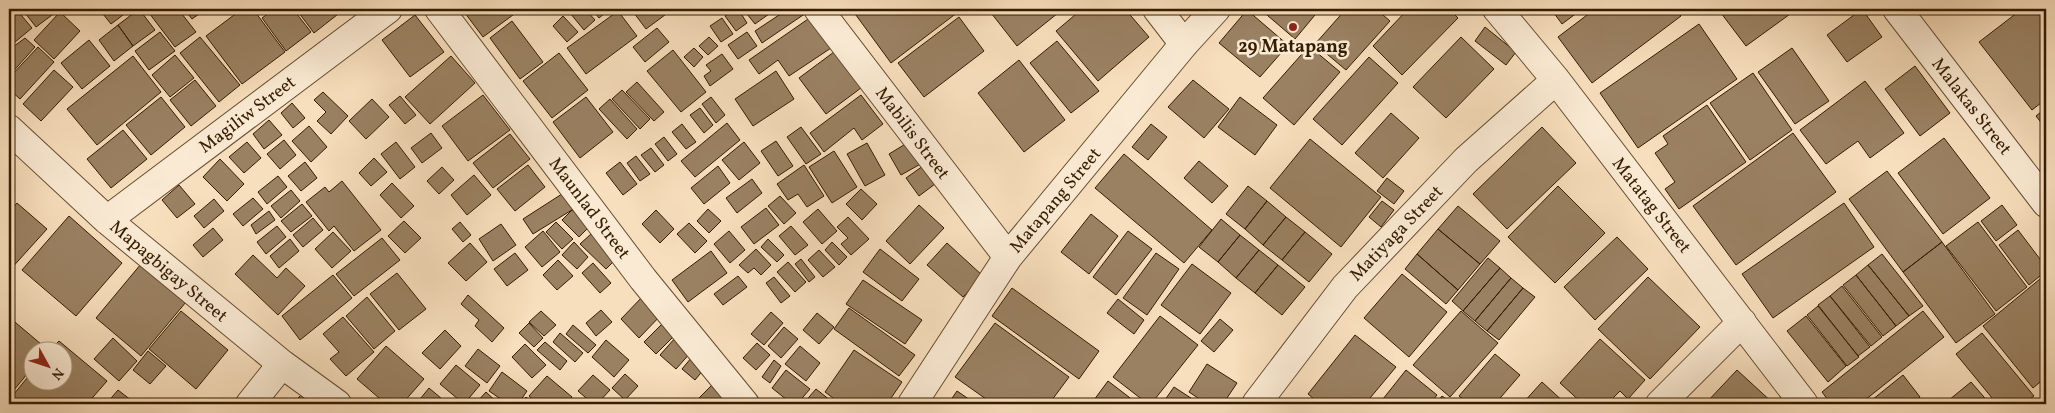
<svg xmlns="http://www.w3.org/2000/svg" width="2055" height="413" font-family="Vollkorn,serif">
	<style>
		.building { fill: #9a8162; stroke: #351d01 }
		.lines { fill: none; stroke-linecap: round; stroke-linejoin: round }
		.minor-casing { stroke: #664d30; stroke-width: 30 }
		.tertiary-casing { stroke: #664d30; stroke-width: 30 }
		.minor { stroke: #faead3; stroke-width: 28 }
		.tertiary { stroke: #faead3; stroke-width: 28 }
		.poi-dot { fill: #8f2418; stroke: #faead3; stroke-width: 2 }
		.labels { text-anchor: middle; stroke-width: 5; stroke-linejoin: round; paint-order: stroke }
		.poi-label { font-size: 18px; font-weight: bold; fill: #351d01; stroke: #faead3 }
		.street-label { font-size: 18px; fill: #351d01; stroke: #faead3 }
	</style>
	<rect width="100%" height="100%" fill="#f7debc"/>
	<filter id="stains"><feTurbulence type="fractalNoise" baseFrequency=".004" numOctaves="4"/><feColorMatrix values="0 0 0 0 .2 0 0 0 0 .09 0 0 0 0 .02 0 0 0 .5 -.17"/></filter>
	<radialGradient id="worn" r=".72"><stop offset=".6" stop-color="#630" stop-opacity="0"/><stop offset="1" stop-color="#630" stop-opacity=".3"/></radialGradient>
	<!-- building -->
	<path class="building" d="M 9,9 L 16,9 L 32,28 L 9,47 Z
		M 22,9 L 60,9 L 36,27 Z
		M 99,9 L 131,9 L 111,24 Z
		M 139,9 L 155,30 L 133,46 L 118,25 Z
		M 146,9 L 178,9 L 196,32 L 175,47 Z
		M 184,9 L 206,9 L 192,19 Z
		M 242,9 L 253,9 L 285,52 L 242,84 L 206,36 Z
		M 274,9 L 293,9 L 311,32 L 286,51 L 262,18 Z
		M 296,9 L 340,9 L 342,11 L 314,33 Z
		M 462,9 L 514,9 L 517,12 L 483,37 Z
		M 576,9 L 585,9 L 595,20 L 584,30 L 570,13 Z
		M 592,9 L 610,9 L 599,18 Z
		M 631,9 L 673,9 L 646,29 Z
		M 735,9 L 738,9 L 747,23 L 736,31 L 725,16 Z
		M 743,9 L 776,9 L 755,24 Z
		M 788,9 L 803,9 L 806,13 L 762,43 L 755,31 Z
		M 856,9 L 962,9 L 891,63 L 853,11 Z
		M 988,9 L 1063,9 L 1017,46 Z
		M 1082,9 L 1125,9 L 1149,37 L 1098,81 L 1056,31 Z
		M 1260,9 L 1308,9 L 1315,15 L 1295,39 Z
		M 1346,9 L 1376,9 L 1390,21 L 1346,70 L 1315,44 Z
		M 1408,9 L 1449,9 L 1458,18 L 1402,75 L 1373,46 Z
		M 1551,9 L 1582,9 L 1562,24 Z
		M 1595,9 L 1676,9 L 1681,16 L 1592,83 L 1558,37 Z
		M 1718,9 L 1797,9 L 1746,46 Z
		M 1862,9 L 1882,37 L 1847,62 L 1827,35 Z
		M 2022,9 L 2042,9 L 2046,14 L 2046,99 L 2032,110 L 1979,42 Z
		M 1247,10 L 1288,45 L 1260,77 L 1219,43 Z
		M 618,11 L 637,36 L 586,74 L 567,48 Z
		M 60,12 L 80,31 L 54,59 L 34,40 Z
		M 415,15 L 444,52 L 410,77 L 382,40 Z
		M 563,16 L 578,32 L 567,42 L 553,26 Z
		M 811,17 L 831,48 L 789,76 L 778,60 L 759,74 L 749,60 Z
		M 959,17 L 984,51 L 924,97 L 898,63 Z
		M 722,18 L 733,34 L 721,42 L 710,26 Z
		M 512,21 L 543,62 L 520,79 L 490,38 Z
		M 1699,24 L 1737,79 L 1638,148 L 1600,93 Z
		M 118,25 L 133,46 L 114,61 L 99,40 Z
		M 1485,27 L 1516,52 L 1506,65 L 1475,41 Z
		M 657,28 L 669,42 L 645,62 L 633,47 Z
		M 160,32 L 175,51 L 149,70 L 135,51 Z
		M 747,32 L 757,46 L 738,59 L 728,45 Z
		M 200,37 L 240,85 L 219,102 L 180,53 Z
		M 709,37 L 718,46 L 708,55 L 699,46 Z
		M 1461,37 L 1494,69 L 1446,118 L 1413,87 Z
		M 25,38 L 35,47 L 9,76 L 9,50 Z
		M 89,40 L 110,66 L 82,89 L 61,63 Z
		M 1057,41 L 1099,91 L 1071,113 L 1030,63 Z
		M 1309,46 L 1340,72 L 1294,125 L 1263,98 Z
		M 38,47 L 54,62 L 20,99 L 9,89 L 9,78 Z
		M 694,48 L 703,57 L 694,67 L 684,57 Z
		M 1792,48 L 1829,101 L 1795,124 L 1758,72 Z
		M 838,49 L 865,85 L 826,114 L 799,78 Z
		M 673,50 L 706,92 L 681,112 L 647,71 Z
		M 559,53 L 588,90 L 552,118 L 523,81 Z
		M 722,54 L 733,69 L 710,86 L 704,76 L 711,71 L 706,65 Z
		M 175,55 L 194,78 L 170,97 L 152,75 Z
		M 133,56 L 161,92 L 97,145 L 67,109 Z
		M 451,56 L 475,83 L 430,124 L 405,97 Z
		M 1369,57 L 1398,83 L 1342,145 L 1313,119 Z
		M 1019,60 L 1065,120 L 1024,152 L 978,93 Z
		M 1915,66 L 1950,113 L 1920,136 L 1885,89 Z
		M 54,70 L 73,87 L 41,121 L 23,104 Z
		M 776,71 L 794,99 L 753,126 L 735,99 Z
		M 1753,73 L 1792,130 L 1750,160 L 1710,103 Z
		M 195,80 L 216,106 L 191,126 L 170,100 Z
		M 1193,80 L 1229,109 L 1204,138 L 1168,107 Z
		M 1865,81 L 1904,133 L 1870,158 L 1858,141 L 1826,164 L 1800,130 Z
		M 637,82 L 664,112 L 654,121 L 626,92 Z
		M 622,90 L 650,119 L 640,129 L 612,99 Z
		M 323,92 L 348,116 L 331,134 L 317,121 L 326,112 L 314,100 Z
		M 483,95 L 510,130 L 468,161 L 442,126 Z
		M 861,95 L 883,124 L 862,140 L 854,128 L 824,152 L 810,133 Z
		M 400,96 L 416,115 L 405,124 L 389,105 Z
		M 161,97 L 185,127 L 151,155 L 126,125 Z
		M 586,97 L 613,132 L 580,158 L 553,122 Z
		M 711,97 L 725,115 L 716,123 L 702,104 Z
		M 1240,97 L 1277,125 L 1255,155 L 1218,127 Z
		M 372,99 L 389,117 L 366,139 L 349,121 Z
		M 610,99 L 637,129 L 627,139 L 599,109 Z
		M 292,103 L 305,118 L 293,128 L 281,113 Z
		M 1707,105 L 1746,162 L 1679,209 L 1665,189 L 1675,182 L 1655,153 L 1668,144 L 1663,136 Z
		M 700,108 L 713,125 L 704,133 L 690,115 Z
		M 2046,108 L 2046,129 L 2036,116 Z
		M 1391,113 L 1419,138 L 1383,178 L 1355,153 Z
		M 269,120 L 282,135 L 264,149 L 253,134 Z
		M 727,123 L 740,140 L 695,177 L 681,161 Z
		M 682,124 L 696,142 L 686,149 L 672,132 Z
		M 1151,124 L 1167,137 L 1148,160 L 1132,147 Z
		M 309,126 L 327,147 L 311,162 L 292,141 Z
		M 801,127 L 821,154 L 806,164 L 787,137 Z
		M 1542,127 L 1576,163 L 1507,229 L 1473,194 Z
		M 123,130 L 147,159 L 111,188 L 87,159 Z
		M 431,133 L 442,148 L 422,163 L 411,148 Z
		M 1793,133 L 1836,192 L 1736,265 L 1693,206 Z
		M 510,134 L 530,159 L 493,188 L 473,163 Z
		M 664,137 L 677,154 L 668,161 L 655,144 Z
		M 1944,138 L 1990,198 L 1943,234 L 1898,173 Z
		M 1310,139 L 1381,197 L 1341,247 L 1270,188 Z
		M 284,140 L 296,155 L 280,169 L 267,154 Z
		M 912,140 L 924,162 L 901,175 L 889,154 Z
		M 776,141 L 793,166 L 778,176 L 761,151 Z
		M 247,142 L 261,158 L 244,173 L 229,157 Z
		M 396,142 L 415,167 L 400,179 L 381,154 Z
		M 744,142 L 760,163 L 739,180 L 722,160 Z
		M 867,143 L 885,175 L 865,186 L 847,154 Z
		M 651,148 L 664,165 L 655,172 L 641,155 Z
		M 834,151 L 857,187 L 832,203 L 809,167 Z
		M 1124,154 L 1212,230 L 1184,263 L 1095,188 Z
		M 636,156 L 650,174 L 640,181 L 627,163 Z
		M 374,158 L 387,172 L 371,186 L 359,173 Z
		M 220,159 L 244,184 L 227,201 L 203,177 Z
		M 1199,161 L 1228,186 L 1212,203 L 1184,178 Z
		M 305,162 L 317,178 L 301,191 L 288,176 Z
		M 620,162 L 637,184 L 623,195 L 606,173 Z
		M 528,165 L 545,187 L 515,211 L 497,189 Z
		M 804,165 L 824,196 L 807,207 L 798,194 L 788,200 L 777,184 Z
		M 718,166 L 730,183 L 704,204 L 691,188 Z
		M 923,166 L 935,184 L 919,196 L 906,178 Z
		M 442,167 L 454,180 L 439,194 L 427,181 Z
		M 1887,171 L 1942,242 L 1903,272 L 1849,199 Z
		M 474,175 L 491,195 L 467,215 L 451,195 Z
		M 278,176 L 287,187 L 267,204 L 258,192 Z
		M 1387,178 L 1404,191 L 1394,204 L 1377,191 Z
		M 752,179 L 762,193 L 737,213 L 726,198 Z
		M 342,181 L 381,230 L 354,251 L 334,226 L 329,231 L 306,202 L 325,187 L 329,192 Z
		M 392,183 L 414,206 L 401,218 L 380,195 Z
		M 179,185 L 195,204 L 177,218 L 162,200 Z
		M 1248,186 L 1267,201 L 1245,229 L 1226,214 Z
		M 1558,186 L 1605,233 L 1555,283 L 1508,237 Z
		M 861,189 L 877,204 L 862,220 L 846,204 Z
		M 291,190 L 300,201 L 281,218 L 271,206 Z
		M 565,192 L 575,208 L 533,234 L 523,219 Z
		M 780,196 L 796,213 L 784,224 L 768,206 Z
		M 253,198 L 263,209 L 243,226 L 233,214 Z
		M 214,199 L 224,211 L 204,228 L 194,216 Z
		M 1267,201 L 1286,217 L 1263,245 L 1245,229 Z
		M 1382,201 L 1394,210 L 1381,227 L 1369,217 Z
		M 17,203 L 47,229 L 9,271 L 9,212 Z
		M 1844,203 L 1874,247 L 1773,318 L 1742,274 Z
		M 302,204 L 312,216 L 291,232 L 281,221 Z
		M 919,205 L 944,228 L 910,264 L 886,241 Z
		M 2002,205 L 2017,225 L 1996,241 L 1981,221 Z
		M 1458,206 L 1500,241 L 1480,264 L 1438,229 Z
		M 766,208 L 779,225 L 754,244 L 741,227 Z
		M 708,209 L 721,221 L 709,233 L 697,221 Z
		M 818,209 L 837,231 L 822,244 L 803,222 Z
		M 572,210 L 589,227 L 579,237 L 562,220 Z
		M 656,210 L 674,229 L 660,243 L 642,224 Z
		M 269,211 L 275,220 L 256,234 L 251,225 Z
		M 1091,214 L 1118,236 L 1089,274 L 1061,252 Z
		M 69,216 L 122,263 L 76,316 L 22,270 Z
		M 848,217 L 869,239 L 851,255 L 841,244 L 848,238 L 837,227 Z
		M 1286,217 L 1305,232 L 1282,260 L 1263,245 Z
		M 313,218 L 323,230 L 303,247 L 293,235 Z
		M 1221,219 L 1240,235 L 1218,262 L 1199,247 Z
		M 404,221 L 421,238 L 405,253 L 388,236 Z
		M 460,222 L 471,235 L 463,242 L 452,229 Z
		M 556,222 L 573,239 L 562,249 L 546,232 Z
		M 1978,222 L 2027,287 L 1996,311 L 1946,246 Z
		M 689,223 L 707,241 L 695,253 L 677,234 Z
		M 501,224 L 516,245 L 493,261 L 479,239 Z
		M 277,226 L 286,237 L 266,254 L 257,242 Z
		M 791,226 L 808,245 L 795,255 L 779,236 Z
		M 213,228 L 223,240 L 203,257 L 193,245 Z
		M 1438,229 L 1480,264 L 1458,290 L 1417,254 Z
		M 2018,230 L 2046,267 L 2046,271 L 2029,285 L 1999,245 Z
		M 543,231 L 560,252 L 542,267 L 525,247 Z
		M 729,231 L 745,250 L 730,263 L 714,244 Z
		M 1128,231 L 1152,249 L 1116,295 L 1093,277 Z
		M 333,232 L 351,251 L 332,268 L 315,249 Z
		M 1305,232 L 1332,254 L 1309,282 L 1282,260 Z
		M 591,234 L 617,258 L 606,269 L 580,244 Z
		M 1240,235 L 1259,250 L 1236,278 L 1218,262 Z
		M 1617,237 L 1648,269 L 1595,320 L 1564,287 Z
		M 382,238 L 400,260 L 354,296 L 336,274 Z
		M 290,239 L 299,251 L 279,268 L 270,256 Z
		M 768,239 L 784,255 L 777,262 L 761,247 Z
		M 574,242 L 588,257 L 577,269 L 562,255 Z
		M 832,242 L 847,257 L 839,265 L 825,250 Z
		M 1942,242 L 1995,314 L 1956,343 L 1903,272 Z
		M 470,243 L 487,262 L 466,281 L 448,263 Z
		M 947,243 L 983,276 L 963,297 L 927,265 Z
		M 756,249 L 771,265 L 761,275 L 754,268 L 748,273 L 739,265 Z
		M 880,249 L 919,279 L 902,301 L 863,272 Z
		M 819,250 L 835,267 L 823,277 L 808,260 Z
		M 1259,250 L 1278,265 L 1255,293 L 1236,278 Z
		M 711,251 L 727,273 L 688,302 L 672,280 Z
		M 515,253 L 528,270 L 507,286 L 494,269 Z
		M 1156,253 L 1179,269 L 1147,315 L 1123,298 Z
		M 1417,254 L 1458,290 L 1446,304 L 1405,269 Z
		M 1882,254 L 1923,306 L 1909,316 L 1868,265 Z
		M 253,255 L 277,278 L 286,268 L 305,286 L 278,315 L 235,274 Z
		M 1488,258 L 1500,268 L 1463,311 L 1452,301 Z
		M 801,259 L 815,277 L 809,282 L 795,264 Z
		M 558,260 L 573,276 L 557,290 L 543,275 Z
		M 788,262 L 806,282 L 795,292 L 777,272 Z
		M 593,263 L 611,283 L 600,293 L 582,273 Z
		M 141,264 L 186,302 L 141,356 L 96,318 Z
		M 1192,264 L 1231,293 L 1200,334 L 1161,305 Z
		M 1278,265 L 1305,287 L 1282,315 L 1255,293 Z
		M 1868,265 L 1909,316 L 1896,326 L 1856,275 Z
		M 1500,268 L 1511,278 L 1475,321 L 1463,311 Z
		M 397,273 L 426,309 L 399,330 L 370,294 Z
		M 1402,274 L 1447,312 L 1409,357 L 1364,318 Z
		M 2046,274 L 2046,377 L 2033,388 L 1983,326 Z
		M 333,275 L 352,298 L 300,340 L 282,316 Z
		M 1856,275 L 1896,326 L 1883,336 L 1843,285 Z
		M 738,276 L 747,287 L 723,305 L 714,294 Z
		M 774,277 L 790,296 L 781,303 L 766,283 Z
		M 1648,277 L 1700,327 L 1650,379 L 1598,329 Z
		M 1511,278 L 1523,288 L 1487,331 L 1475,321 Z
		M 863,280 L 922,320 L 905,344 L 846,304 Z
		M 1842,286 L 1882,337 L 1871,346 L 1830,296 Z
		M 1012,288 L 1099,351 L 1079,379 L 992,316 Z
		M 1523,288 L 1535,297 L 1499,340 L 1487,331 Z
		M 645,294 L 664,312 L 639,338 L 621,319 Z
		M 468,295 L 504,328 L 492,342 L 475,326 L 479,320 L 461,304 Z
		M 1830,296 L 1870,347 L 1858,356 L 1818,305 Z
		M 367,297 L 395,331 L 374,349 L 346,316 Z
		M 1118,299 L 1144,320 L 1134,334 L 1107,313 Z
		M 1818,306 L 1859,357 L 1847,366 L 1807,315 Z
		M 849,308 L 915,355 L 899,376 L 834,329 Z
		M 601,310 L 612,322 L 596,336 L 586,323 Z
		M 181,311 L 228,350 L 196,389 L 149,349 Z
		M 541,311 L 556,325 L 544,336 L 529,322 Z
		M 1461,311 L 1498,343 L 1450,397 L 1413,365 Z
		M 1923,311 L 1944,337 L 1860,404 L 1831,404 L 1822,392 Z
		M 771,312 L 783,323 L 764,345 L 751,334 Z
		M 817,313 L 834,327 L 819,344 L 803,330 Z
		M 1160,316 L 1198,345 L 1151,404 L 1148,404 L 1113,377 Z
		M 1806,316 L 1846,366 L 1828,382 L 1787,331 Z
		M 9,317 L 48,350 L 32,350 L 32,368 L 9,396 Z
		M 343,317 L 374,352 L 346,376 L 330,359 L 339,352 L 323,334 Z
		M 1220,319 L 1233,330 L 1214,352 L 1201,341 Z
		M 666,320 L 678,332 L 656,354 L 644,342 Z
		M 529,323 L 543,338 L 534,347 L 519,333 Z
		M 995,323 L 1069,377 L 1049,404 L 993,404 L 955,377 Z
		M 573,325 L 596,345 L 588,353 L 566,334 Z
		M 784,327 L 798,339 L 781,358 L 768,346 Z
		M 445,330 L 461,346 L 440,369 L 422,353 Z
		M 560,333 L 583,353 L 575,362 L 553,342 Z
		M 1982,333 L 2034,396 L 2023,404 L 1997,404 L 1956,354 Z
		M 1355,335 L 1396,367 L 1365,404 L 1320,404 L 1308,394 Z
		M 676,337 L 692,351 L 676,369 L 660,355 Z
		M 113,338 L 137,361 L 119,381 L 94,359 Z
		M 1600,339 L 1645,380 L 1628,399 L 1620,391 L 1607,404 L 1583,404 L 1560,383 Z
		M 606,340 L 629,360 L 614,377 L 592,357 Z
		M 59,341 L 107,381 L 87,404 L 9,404 L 9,400 L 32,372 L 32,380 L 62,380 L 62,350 L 50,350 Z
		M 545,342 L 567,361 L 560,370 L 537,350 Z
		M 757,343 L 770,355 L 756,370 L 743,358 Z
		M 525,344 L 546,365 L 532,378 L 512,357 Z
		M 386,346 L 424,379 L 402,404 L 386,404 L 357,379 Z
		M 800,346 L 820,363 L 806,381 L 785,364 Z
		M 478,349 L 500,366 L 487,383 L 465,366 Z
		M 854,350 L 902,382 L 887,404 L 841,404 L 825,392 Z
		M 148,351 L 166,366 L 150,384 L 133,370 Z
		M 1495,354 L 1520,375 L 1495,404 L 1469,404 L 1459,396 Z
		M 692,357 L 705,368 L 695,380 L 682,369 Z
		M 774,360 L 781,366 L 770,383 L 762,377 Z
		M 1207,364 L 1237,383 L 1223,404 L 1207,404 L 1189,392 Z
		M 456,365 L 480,385 L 464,404 L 440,384 Z
		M 786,370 L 810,389 L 797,404 L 792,404 L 772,388 Z
		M 1406,370 L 1437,395 L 1430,404 L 1379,404 Z
		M 1737,370 L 1774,404 L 1705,404 Z
		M 502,372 L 527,391 L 518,404 L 508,404 L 489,391 Z
		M 625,374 L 638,386 L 625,400 L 612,388 Z
		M 593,375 L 610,390 L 597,404 L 593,404 L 578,391 Z
		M 1903,375 L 1920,397 L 1911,404 L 1867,404 Z
		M 547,376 L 572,397 L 567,404 L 539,404 L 529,396 Z
		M 1108,381 L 1138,404 L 1091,404 Z
		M 1542,382 L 1566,404 L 1522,404 Z
		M 1971,382 L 1990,404 L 1944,404 Z
		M 714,383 L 725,394 L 715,404 L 693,404 Z
		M 1174,387 L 1200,404 L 1162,404 Z
		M 429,388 L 448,404 L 416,404 Z
		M 816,389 L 835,404 L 803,404 Z
		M 118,390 L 136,404 L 106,404 Z
		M 957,391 L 976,404 L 948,404 Z
		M 486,392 L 499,404 L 475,404 Z
		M 301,395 L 312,404 L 292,404 Z
		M 1442,396 L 1453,404 L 1436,404 Z
		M 526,397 L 534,404 L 519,404 Z
		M 1925,399 L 1929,404 L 1918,404 Z"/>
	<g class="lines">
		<!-- minor casing -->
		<g class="minor-casing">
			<path id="minor" d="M 439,9 L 643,279 L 745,404
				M 818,9 L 1008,257
				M 1157,9 L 1184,44
				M 1497,9 L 1556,80 L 1804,404
				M 9,129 L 107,220 L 282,364 L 337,404
				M 107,220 L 388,9
				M 250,404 L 282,364
				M 912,404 L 1008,257 L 1184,44 L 1216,9
				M 1256,404 L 1345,287 L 1466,160 L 1556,80
				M 1660,404 L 1742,322"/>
		</g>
		<!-- tertiary casing -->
		<g class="tertiary-casing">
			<path id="tertiary" d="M 1897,9 L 2046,203"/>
		</g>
		<!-- minor -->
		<use href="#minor" class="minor"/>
		<!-- tertiary -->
		<use href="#tertiary" class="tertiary"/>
	</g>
	<!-- markers -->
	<circle class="poi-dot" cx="1293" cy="27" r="5"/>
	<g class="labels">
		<!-- poi labels -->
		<g class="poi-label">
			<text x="1293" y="52">29 Matapang</text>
		</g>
		<!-- street labels -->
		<g class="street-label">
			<text transform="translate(1972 106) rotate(52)" y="6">Malakas Street</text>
			<text transform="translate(247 114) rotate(-37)" y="6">Magiliw Street</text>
			<text transform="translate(913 133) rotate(53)" y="6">Mabilis Street</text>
			<text transform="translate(1055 200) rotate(-50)" y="6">Matapang Street</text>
			<text transform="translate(1652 205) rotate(52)" y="6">Matatag Street</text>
			<text transform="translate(590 208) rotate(53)" y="6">Maunlad Street</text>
			<text transform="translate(1396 233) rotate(-46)" y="6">Matiyaga Street</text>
			<text transform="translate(169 271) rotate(40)" y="6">Mapagbigay Street</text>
		</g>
	</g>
	<!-- margin -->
	<rect width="2055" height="413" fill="none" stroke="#f7debc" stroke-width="30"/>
	<rect x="10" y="10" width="2035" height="393" fill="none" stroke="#351d01" stroke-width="2.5"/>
	<rect x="15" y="15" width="2025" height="383" fill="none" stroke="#351d01"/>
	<!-- north arrow -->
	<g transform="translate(48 366) rotate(130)"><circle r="24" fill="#faead3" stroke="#ab987f"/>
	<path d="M0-4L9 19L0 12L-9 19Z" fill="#8f2418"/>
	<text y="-8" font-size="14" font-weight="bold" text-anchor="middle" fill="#351d01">N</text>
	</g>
	<rect width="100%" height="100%" filter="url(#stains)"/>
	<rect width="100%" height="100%" fill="url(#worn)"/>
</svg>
